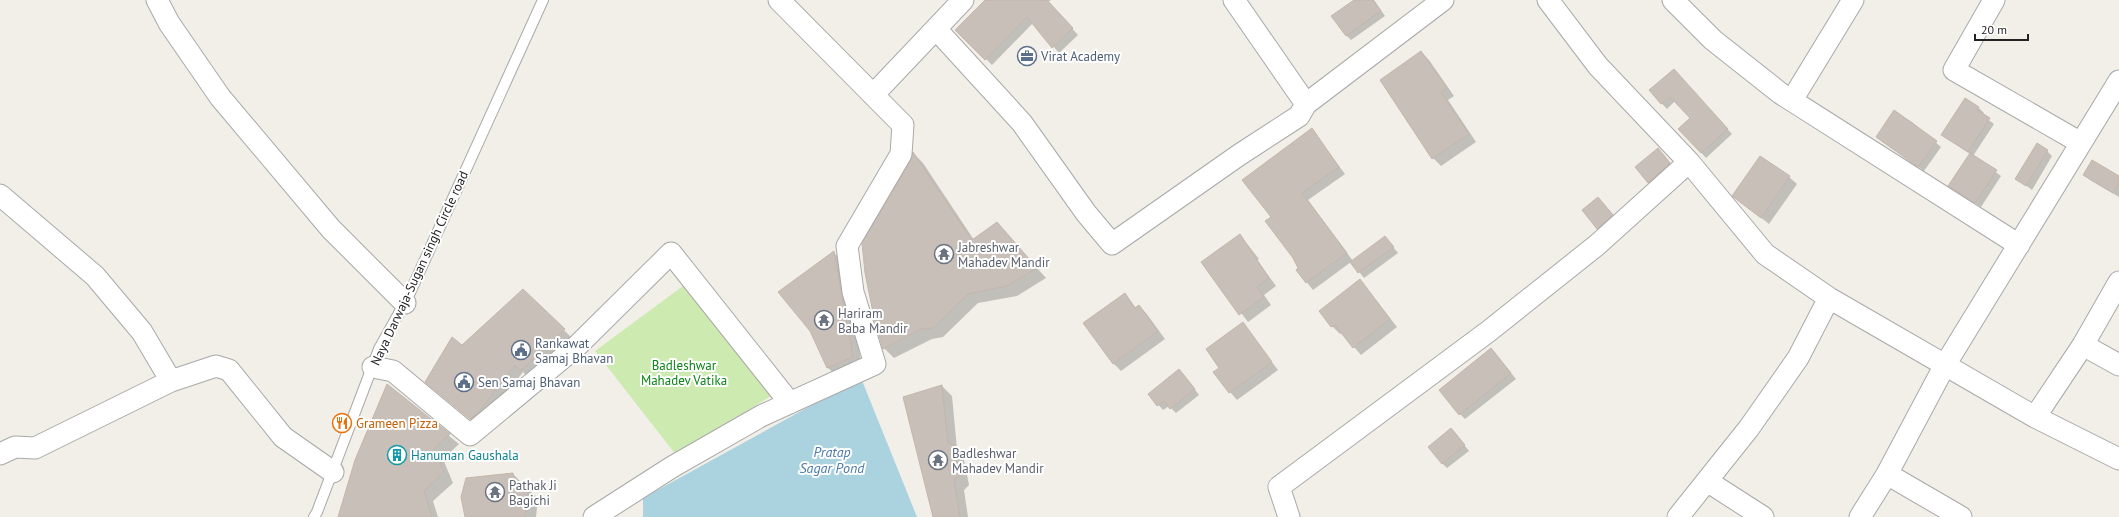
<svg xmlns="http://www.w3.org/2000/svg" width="2119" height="517" font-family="'PT Sans',sans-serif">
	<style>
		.grass { fill: #cdebb0 }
		.water { fill: #aad3df }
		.shadow { fill: #0003 }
		.building { fill: #c7bfb8; stroke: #c4b6ab }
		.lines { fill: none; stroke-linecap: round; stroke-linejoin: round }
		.lane-casing { stroke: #a9a9a9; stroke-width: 12 }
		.street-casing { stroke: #a9a9a9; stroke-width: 23 }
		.lane { stroke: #fff; stroke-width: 10 }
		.street { stroke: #fff; stroke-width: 21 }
		.labels { text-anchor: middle; stroke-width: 4; stroke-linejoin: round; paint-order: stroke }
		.service-label { font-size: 13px; fill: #4e5e75; stroke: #fff; text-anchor: start }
		.worship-label { font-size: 13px; fill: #5b616d; stroke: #fff; text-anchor: start }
		.street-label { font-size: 13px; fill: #222; stroke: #fff }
		.park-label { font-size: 13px; fill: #0c8416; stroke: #fff }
		.food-label { font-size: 13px; fill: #c56008; stroke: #fff; text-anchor: start }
		.culture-label { font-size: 13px; fill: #0d838f; stroke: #fff; text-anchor: start }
		.water-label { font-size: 14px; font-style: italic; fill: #4a7aab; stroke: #fff }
	</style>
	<rect width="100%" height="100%" fill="#f2efe9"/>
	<!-- grass -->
	<path class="grass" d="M 687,283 L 774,394 L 676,455 L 595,351 Z"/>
	<!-- water -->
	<path class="water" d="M 861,378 L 917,517 L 643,517 L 643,498 Z"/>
	<!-- shadow -->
	<path class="shadow" d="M 987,0 L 1051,0 L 1048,2 L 1078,35 L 1059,53 L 1033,23 L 992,65 L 957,30 Z
		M 1356,0 L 1374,0 L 1385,16 L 1351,40 L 1346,35 Z
		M 1421,52 L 1429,60 L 1454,96 L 1448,100 L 1476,142 L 1441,166 L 1433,158 Z
		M 1678,75 L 1732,134 L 1706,158 L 1680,129 L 1692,118 L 1675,101 L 1667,109 L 1650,91 Z
		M 1979,108 L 1984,113 L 1982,115 L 1994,124 L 1973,156 L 2001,176 L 1981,207 L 1950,186 L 1970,154 L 1943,135 Z
		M 1894,111 L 1912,122 L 1941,147 L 1924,171 L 1877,137 Z
		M 1312,130 L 1345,174 L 1308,200 L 1353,261 L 1385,237 L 1398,253 L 1364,278 L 1351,262 L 1313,290 L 1297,270 L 1299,268 L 1272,217 Z
		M 2047,151 L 2052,156 L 2032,190 L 2016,178 Z
		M 914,154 L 923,163 L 974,240 L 997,223 L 1046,278 L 1017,296 L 978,303 L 943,337 L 932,339 L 894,358 L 884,348 Z
		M 1663,154 L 1674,168 L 1654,187 L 1649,182 Z
		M 2085,175 L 2119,177 L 2119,197 L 2090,180 Z
		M 1789,177 L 1797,184 L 1769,224 L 1734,196 Z
		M 1603,203 L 1617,220 L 1603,233 L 1598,228 Z
		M 1240,235 L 1259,259 L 1257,260 L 1276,286 L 1264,295 L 1271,305 L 1248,322 L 1203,263 Z
		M 834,253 L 844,262 L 862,367 L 838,377 L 828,368 L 811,330 Z
		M 1360,280 L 1397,327 L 1361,355 L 1342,333 L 1340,334 L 1332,326 Z
		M 523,290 L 571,337 L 528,378 L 523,372 L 486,420 L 478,426 L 426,382 Z
		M 1125,294 L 1136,308 L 1139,306 L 1146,313 L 1165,339 L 1121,371 L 1113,363 Z
		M 1243,324 L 1278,370 L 1237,400 L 1230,392 L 1220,368 Z
		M 1496,355 L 1516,379 L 1465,419 L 1460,414 Z
		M 1184,375 L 1199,395 L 1176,413 L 1169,406 L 1163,410 L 1149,394 Z
		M 387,386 L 459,444 L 443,459 L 453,483 L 433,501 L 438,517 L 339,517 Z
		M 942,386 L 952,396 L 957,449 L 963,455 L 969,485 L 964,490 L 968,517 L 934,517 L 904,398 Z
		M 1456,434 L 1469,451 L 1447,468 L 1442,463 Z
		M 513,474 L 523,484 L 524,488 L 528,489 L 538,498 L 536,517 L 454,517 L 466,517 Z"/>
	<!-- building -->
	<path class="building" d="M 985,0 L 1047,0 L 1073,28 L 1052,48 L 1027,17 L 985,60 L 955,30 Z
		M 1354,0 L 1373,0 L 1381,11 L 1346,36 L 1331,16 Z
		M 1421,51 L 1447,88 L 1441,92 L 1469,134 L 1432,159 L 1380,80 Z
		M 1674,69 L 1728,129 L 1701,153 L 1678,129 L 1690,118 L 1670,97 L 1661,104 L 1649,90 Z
		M 1965,98 L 1979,107 L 1977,110 L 1990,118 L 1968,152 L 1941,135 Z
		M 1894,110 L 1937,141 L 1918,167 L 1876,137 Z
		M 1312,128 L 1339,167 L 1302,193 L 1347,253 L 1306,283 L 1296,270 L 1298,268 L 1293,258 L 1265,221 L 1271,217 L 1242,180 Z
		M 2037,143 L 2048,150 L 2026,186 L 2015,179 Z
		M 1658,148 L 1670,163 L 1648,183 L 1635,167 Z
		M 913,152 L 972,240 L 997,222 L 1037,268 L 1007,286 L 968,294 L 933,328 L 921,329 L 883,349 L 875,322 L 865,273 L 862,243 L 911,160 Z
		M 1970,153 L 1997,170 L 1975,203 L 1948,186 Z
		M 1760,156 L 1790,176 L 1761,218 L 1732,196 Z
		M 2092,160 L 2119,176 L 2119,183 L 2113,193 L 2083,175 Z
		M 1598,197 L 1613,215 L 1597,229 L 1582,210 Z
		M 1240,234 L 1269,278 L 1257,287 L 1264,297 L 1239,315 L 1201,262 Z
		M 1385,236 L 1394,247 L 1358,273 L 1350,262 Z
		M 834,251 L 853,357 L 827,368 L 810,331 L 778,292 Z
		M 1360,279 L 1390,319 L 1353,348 L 1335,325 L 1331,327 L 1319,311 Z
		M 523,289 L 565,329 L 520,371 L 515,365 L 478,413 L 470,419 L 425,382 L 452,337 L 462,345 Z
		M 1125,293 L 1135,308 L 1139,305 L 1158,331 L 1113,364 L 1083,323 Z
		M 1243,322 L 1272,362 L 1229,393 L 1213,372 L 1219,368 L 1206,349 Z
		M 1491,348 L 1511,373 L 1459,415 L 1439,390 Z
		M 1179,369 L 1195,389 L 1170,409 L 1164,401 L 1157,406 L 1148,394 Z
		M 387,384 L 450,434 L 434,449 L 444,472 L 424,491 L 432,517 L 338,517 L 355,460 Z
		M 942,385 L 948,444 L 953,444 L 960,475 L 954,480 L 960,517 L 933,517 L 903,397 Z
		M 1451,428 L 1465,445 L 1442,464 L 1428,447 Z
		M 513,473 L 517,486 L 528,488 L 525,517 L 465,517 L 461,497 L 466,478 Z"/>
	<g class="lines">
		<!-- lane casing -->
		<g class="lane-casing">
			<path id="lane" d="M 314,517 L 317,512 L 379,349 L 408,297 L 543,0"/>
		</g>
		<!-- street casing -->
		<g class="street-casing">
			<path id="street" d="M 157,0 L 169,23 L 220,97 L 331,229 L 405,303
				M 1548,0 L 1598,66 L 1689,162 L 1765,254 L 1829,298 L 2035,417 L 2119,459
				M 1673,0 L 1713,40 L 1780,93 L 2019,245
				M 1994,0 L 1954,70 L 2081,143
				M 936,29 L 1022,123 L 1086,213 L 1112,244 L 1239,155 L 1299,116 L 1306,104 L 1234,0
				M 873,95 L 963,0
				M 1792,100 L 1853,0
				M 1306,104 L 1443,0
				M 0,195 L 95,276 L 142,332 L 171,381
				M 2083,345 L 2119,365
				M 373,367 L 393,371 L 470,435 L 576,347 L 671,253 L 790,403
				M 2035,417 L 2083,345 L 2119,282
				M 0,454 L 15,447 L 35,448 L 171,381 L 216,366 L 229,370 L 283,437 L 333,472
				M 1887,474 L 1961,517
				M 1707,481 L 1763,517
				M 594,517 L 672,467 L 761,416 L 875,364 L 853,292 L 847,246 L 901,154 L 903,125 L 779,0
				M 1289,517 L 1279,487 L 1489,331 L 1597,245 L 1689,162
				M 1678,517 L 1749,428 L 1798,358 L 1829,298
				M 1860,517 L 1887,474 L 1945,365 L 2119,81"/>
		</g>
		<!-- lane -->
		<use href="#lane" class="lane"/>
		<!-- street -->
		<use href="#street" class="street"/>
	</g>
	<!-- icons -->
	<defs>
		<g id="office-ring" transform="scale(1)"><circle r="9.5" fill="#fff" stroke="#5c6f8a" stroke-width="1.5"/><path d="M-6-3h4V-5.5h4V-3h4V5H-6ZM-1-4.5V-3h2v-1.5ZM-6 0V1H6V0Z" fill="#5c6f8a"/></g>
		<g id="temple-ring" transform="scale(1)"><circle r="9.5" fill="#fff" stroke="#6b7280" stroke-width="1.5"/><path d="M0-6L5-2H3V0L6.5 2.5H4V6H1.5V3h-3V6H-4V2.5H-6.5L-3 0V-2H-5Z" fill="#6b7280"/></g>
		<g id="civic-ring" transform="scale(1)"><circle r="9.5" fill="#fff" stroke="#5c6f8a" stroke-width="1.5"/><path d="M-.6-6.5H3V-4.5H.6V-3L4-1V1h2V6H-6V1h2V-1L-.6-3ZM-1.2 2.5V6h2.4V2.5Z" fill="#5c6f8a"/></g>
		<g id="restaurant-ring" transform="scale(1)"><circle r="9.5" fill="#fff" stroke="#e8710a" stroke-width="1.5"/><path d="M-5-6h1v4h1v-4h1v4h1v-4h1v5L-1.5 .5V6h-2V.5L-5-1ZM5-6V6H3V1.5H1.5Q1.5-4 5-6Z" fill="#e8710a"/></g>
		<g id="building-ring" transform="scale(1)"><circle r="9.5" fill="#fff" stroke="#0f9aa8" stroke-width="1.5"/><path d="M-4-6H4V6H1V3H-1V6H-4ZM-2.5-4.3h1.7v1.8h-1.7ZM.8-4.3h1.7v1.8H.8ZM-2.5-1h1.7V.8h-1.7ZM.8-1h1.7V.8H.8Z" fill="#0f9aa8"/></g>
	</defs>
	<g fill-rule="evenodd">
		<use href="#office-ring" x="1027" y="56"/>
		<use href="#temple-ring" x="944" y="254"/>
		<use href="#temple-ring" x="824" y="320"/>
		<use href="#civic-ring" x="521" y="350"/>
		<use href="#civic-ring" x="464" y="382"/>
		<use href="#restaurant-ring" x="342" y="423"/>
		<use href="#building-ring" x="397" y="455"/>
		<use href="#temple-ring" x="938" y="460"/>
		<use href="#temple-ring" x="495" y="492"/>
	</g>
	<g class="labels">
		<!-- service labels -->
		<g class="service-label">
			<text x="1041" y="61">Virat Academy</text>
			<text x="535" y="348">Rankawat<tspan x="535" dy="15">Samaj Bhavan</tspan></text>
			<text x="478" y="387">Sen Samaj Bhavan</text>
		</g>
		<!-- worship labels -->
		<g class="worship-label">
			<text x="958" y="252">Jabreshwar<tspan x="958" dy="15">Mahadev Mandir</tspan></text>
			<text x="838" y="318">Hariram<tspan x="838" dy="15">Baba Mandir</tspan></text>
			<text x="952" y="458">Badleshwar<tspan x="952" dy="15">Mahadev Mandir</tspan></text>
			<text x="509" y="490">Pathak Ji<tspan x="509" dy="15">Bagichi</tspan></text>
		</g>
		<!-- street labels -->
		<g class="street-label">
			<text transform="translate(419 268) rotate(-65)" y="5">Naya Darwaja-Sugan singh Circle road</text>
		</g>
		<!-- park labels -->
		<g class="park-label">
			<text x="684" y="370">Badleshwar<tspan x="684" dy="15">Mahadev Vatika</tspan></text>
		</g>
		<!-- food labels -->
		<g class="food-label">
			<text x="356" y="428">Grameen Pizza</text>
		</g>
		<!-- culture labels -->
		<g class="culture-label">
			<text x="411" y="460">Hanuman Gaushala</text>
		</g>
		<!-- water labels -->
		<g class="water-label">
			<text x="832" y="457">Pratap<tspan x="832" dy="16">Sagar Pond</tspan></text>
		</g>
	</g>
	<!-- scale -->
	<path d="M1975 34v6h53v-6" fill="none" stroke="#222222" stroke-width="2"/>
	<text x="1981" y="34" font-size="12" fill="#222222" stroke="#ffffff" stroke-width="3" paint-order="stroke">20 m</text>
</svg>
